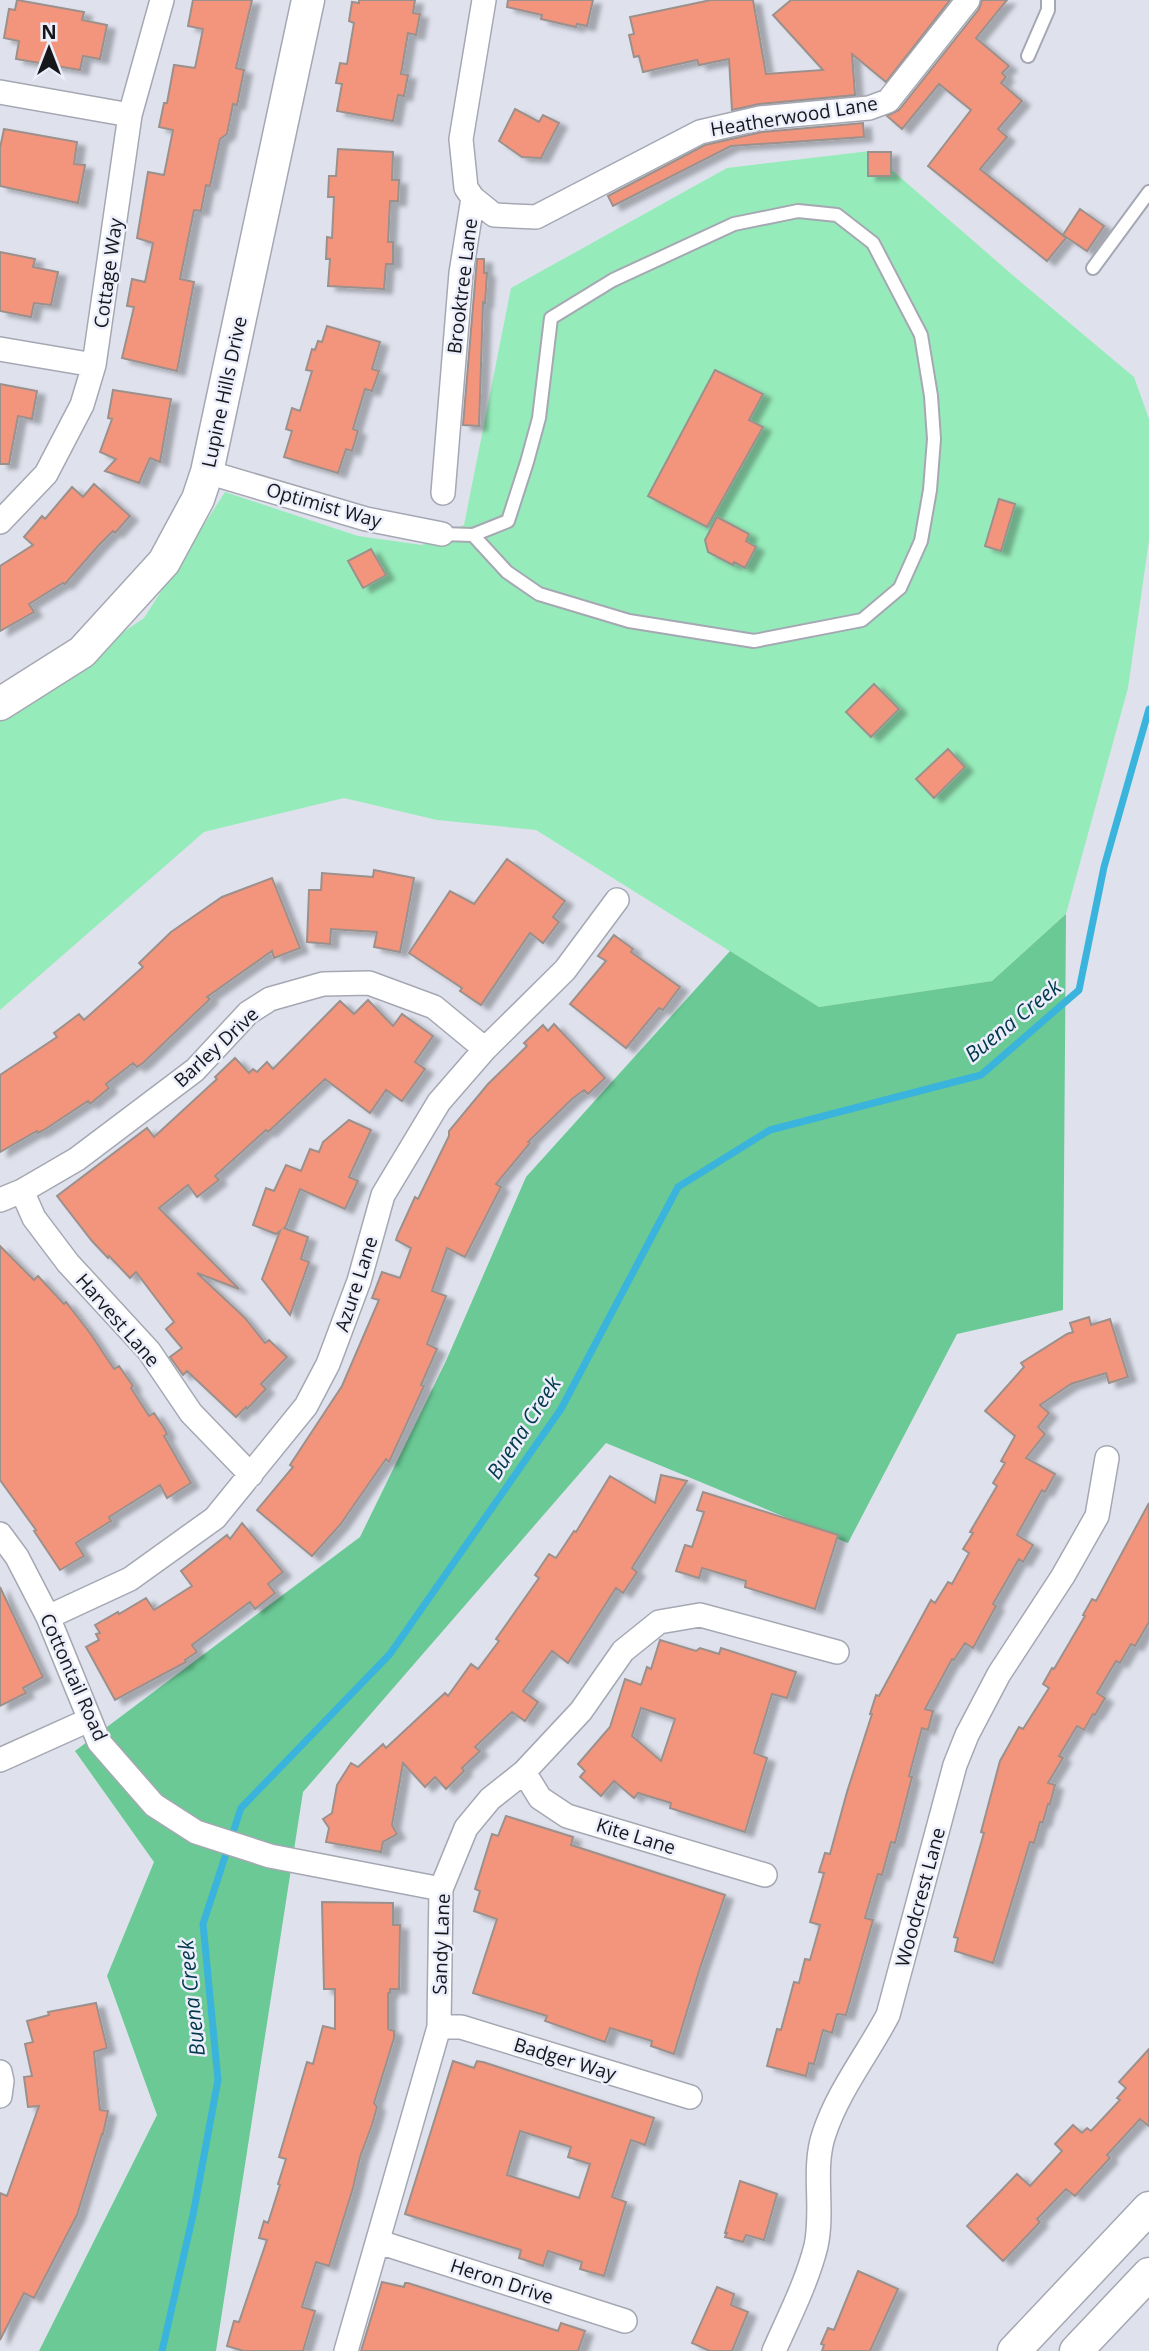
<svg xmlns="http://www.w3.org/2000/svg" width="1149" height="2351" font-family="'Open Sans',sans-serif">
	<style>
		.green { fill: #96ebba }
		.forest { fill: #6ac995 }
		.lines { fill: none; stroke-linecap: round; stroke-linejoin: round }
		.stream { stroke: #3ab4dd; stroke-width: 7 }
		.building { fill: #f3957c; stroke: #9c908d; stroke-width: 2; fill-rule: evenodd; filter: url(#shadow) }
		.lane-casing { stroke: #a5a8b3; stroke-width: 16 }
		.street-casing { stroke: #a5a8b3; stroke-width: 26 }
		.secondary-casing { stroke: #a5a8b3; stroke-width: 35 }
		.lane { stroke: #fff; stroke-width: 12 }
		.street { stroke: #fff; stroke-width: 23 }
		.secondary { stroke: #fff; stroke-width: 32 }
		.labels { text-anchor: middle; stroke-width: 5; stroke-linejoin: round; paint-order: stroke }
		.street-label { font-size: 19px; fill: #16171b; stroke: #eceffb }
		.water-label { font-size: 21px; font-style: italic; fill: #02394a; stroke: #eceffb }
	</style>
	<defs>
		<filter id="shadow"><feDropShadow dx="8" dy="4.5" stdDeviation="2" flood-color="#0004"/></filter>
	</defs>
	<rect width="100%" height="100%" fill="#dfe2ed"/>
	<!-- green -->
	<path class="green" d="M 870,151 L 1016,278 L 1134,377 L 1149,419 L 1149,540 L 1128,688 L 1066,914 L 992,981 L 819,1007 L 536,830 L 437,820 L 344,798 L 204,832 L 0,1010 L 0,716 L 144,618 L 225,492 L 358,536 L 422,545 L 464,525 L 511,288 L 727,168 Z"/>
	<!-- forest -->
	<path class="forest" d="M 1066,914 L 1063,1310 L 957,1334 L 848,1543 L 606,1443 L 303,1792 L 216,2351 L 39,2351 L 157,2115 L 107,1976 L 154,1862 L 75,1751 L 360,1537 L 446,1361 L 526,1177 L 730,951 L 819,1007 L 992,981 Z"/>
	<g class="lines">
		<!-- stream -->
		<path class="stream" d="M 162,2351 L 193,2215 L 218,2080 L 203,1924 L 241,1808 L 390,1654 L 561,1409 L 678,1187 L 770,1130 L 981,1075 L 1079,990 L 1104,867 L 1149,709"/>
	</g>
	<!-- building -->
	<path class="building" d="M 17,0 L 84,12 L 82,20 L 107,25 L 100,59 L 83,56 L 80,70 L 16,59 L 19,41 L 4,38 L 9,9 L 15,10 Z
		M 193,0 L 252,0 L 236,68 L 244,70 L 237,105 L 233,104 L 227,134 L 220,139 L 210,186 L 206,185 L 201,211 L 194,210 L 180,279 L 194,282 L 177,371 L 122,358 L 134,307 L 127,306 L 132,279 L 145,282 L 153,243 L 137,238 L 148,172 L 164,175 L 173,130 L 159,127 L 164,103 L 167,103 L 174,65 L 195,68 L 203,29 L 188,26 Z
		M 359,0 L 415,0 L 413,13 L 420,14 L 416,35 L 408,33 L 401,74 L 408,75 L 404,96 L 398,95 L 393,121 L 337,111 L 342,84 L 336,83 L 340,63 L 347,64 L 354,23 L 349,21 L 352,2 L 359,3 Z
		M 508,0 L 593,0 L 587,26 L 577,24 L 576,27 L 541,19 L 542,15 L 507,7 Z
		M 711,0 L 753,0 L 766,74 L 823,70 L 773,15 L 791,0 L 950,0 L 886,82 L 852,54 L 855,95 L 759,104 L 732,110 L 729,59 L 699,65 L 697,60 L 643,72 L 639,56 L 634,57 L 629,35 L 634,34 L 630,17 Z
		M 982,0 L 1007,0 L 976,38 L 1009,66 L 1002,73 L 1006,77 L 1001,83 L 1022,101 L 998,129 L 1007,137 L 980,169 L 1066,238 L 1047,261 L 928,166 L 971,110 L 939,84 L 902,129 L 887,116 L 899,110 L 979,9 Z
		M 515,109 L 539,122 L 543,115 L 559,123 L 541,158 L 522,157 L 499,141 Z
		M 863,123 L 864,137 L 731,146 L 613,206 L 608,196 L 705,145 L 762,132 Z
		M 4,129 L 77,142 L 74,164 L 85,165 L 78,203 L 0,186 L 0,148 Z
		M 338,149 L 393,152 L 392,180 L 399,180 L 398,201 L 390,201 L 388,242 L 393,242 L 393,264 L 386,264 L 384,289 L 328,286 L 330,259 L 326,259 L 327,237 L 332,238 L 334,197 L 328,197 L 329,176 L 336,176 Z
		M 868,152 L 891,152 L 891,176 L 868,176 Z
		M 1080,209 L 1104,226 L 1087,251 L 1063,235 Z
		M 0,252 L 35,259 L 33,267 L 58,272 L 51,305 L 34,303 L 31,317 L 0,311 Z
		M 477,259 L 484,259 L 484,273 L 487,273 L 485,303 L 483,302 L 479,426 L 463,425 Z
		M 327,326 L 380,342 L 372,369 L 379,371 L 372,391 L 365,389 L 353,429 L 358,431 L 352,451 L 346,449 L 338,473 L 284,457 L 292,431 L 286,429 L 292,408 L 300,411 L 312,371 L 306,370 L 312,349 L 315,350 L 318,341 L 322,342 Z
		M 715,370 L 763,394 L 749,420 L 763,427 L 707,527 L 648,496 Z
		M 0,384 L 37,391 L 32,419 L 18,416 L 9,464 L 0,464 Z
		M 113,390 L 171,399 L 160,462 L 150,458 L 139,483 L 105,471 L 116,459 L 100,452 L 112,419 L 108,418 Z
		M 94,484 L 130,516 L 115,533 L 113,531 L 98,546 L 65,584 L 63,583 L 29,604 L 34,612 L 0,631 L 0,566 L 33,545 L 24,537 L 42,516 L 45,519 L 72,487 L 83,497 Z
		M 999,499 L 1015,504 L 1001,551 L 985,546 Z
		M 717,517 L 749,534 L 746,541 L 756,547 L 745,568 L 734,562 L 733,565 L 708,552 L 705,540 Z
		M 371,549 L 386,575 L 363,588 L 348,561 Z
		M 874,684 L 899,709 L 871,737 L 846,712 Z
		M 948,749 L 965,767 L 934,798 L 916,779 Z
		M 507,859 L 565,901 L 553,917 L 559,922 L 543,943 L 530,933 L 481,1005 L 460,991 L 462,988 L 409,953 L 450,891 L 474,904 Z
		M 374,870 L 414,878 L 400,952 L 374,947 L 377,932 L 331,929 L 330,944 L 307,942 L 309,890 L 321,890 L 322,873 L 373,877 Z
		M 272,878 L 300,948 L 274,958 L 272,951 L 207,997 L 210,999 L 143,1063 L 137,1067 L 133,1063 L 106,1084 L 109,1088 L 90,1104 L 88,1101 L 44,1130 L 38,1133 L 37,1131 L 0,1152 L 0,1075 L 57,1037 L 54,1033 L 79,1014 L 84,1020 L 143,967 L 139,963 L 171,932 L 222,897 Z
		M 614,935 L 633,949 L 631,952 L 680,987 L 663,1010 L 659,1008 L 626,1048 L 570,1004 L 606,961 L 598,956 Z
		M 368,1000 L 393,1026 L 402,1014 L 433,1036 L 415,1062 L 425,1069 L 402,1101 L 386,1090 L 370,1113 L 325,1079 L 268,1132 L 266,1130 L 215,1176 L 219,1180 L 197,1197 L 188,1185 L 159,1208 L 239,1289 L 197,1273 L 245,1318 L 265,1343 L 269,1340 L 287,1357 L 261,1384 L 266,1389 L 247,1409 L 246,1407 L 236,1417 L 187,1371 L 183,1375 L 170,1357 L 182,1348 L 166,1329 L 174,1322 L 136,1272 L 130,1278 L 109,1256 L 108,1258 L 92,1241 L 57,1196 L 147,1128 L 154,1137 L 217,1079 L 215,1077 L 235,1058 L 249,1073 L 253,1069 L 257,1072 L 267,1062 L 273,1069 L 340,1001 L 354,1014 Z
		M 554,1024 L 605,1078 L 588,1094 L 584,1090 L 572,1099 L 528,1142 L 530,1143 L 496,1184 L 501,1187 L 465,1257 L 447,1248 L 432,1291 L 446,1296 L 427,1344 L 437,1349 L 421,1385 L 424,1386 L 389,1462 L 386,1459 L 340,1525 L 312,1556 L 257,1510 L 293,1467 L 290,1465 L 342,1386 L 379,1300 L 372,1298 L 382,1272 L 400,1278 L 411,1248 L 396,1240 L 398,1234 L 415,1197 L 418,1199 L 449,1136 L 449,1131 L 488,1084 L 527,1046 L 524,1043 L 543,1025 L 548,1031 Z
		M 349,1120 L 371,1130 L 349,1177 L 358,1181 L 345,1209 L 300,1189 L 286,1226 L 284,1228 L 308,1237 L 301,1259 L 309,1262 L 290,1315 L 262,1279 L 280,1231 L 276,1234 L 253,1225 L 266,1188 L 274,1191 L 286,1165 L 301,1171 L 310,1149 L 319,1152 L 323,1142 Z
		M 0,1246 L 34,1280 L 38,1276 L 64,1304 L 66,1302 L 90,1333 L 114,1369 L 119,1366 L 133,1386 L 131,1388 L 149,1416 L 154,1413 L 164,1428 L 167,1434 L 164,1436 L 191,1483 L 167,1498 L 160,1485 L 109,1517 L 111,1521 L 76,1543 L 84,1556 L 60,1570 L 34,1531 L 36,1530 L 0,1480 Z
		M 1089,1317 L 1091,1325 L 1110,1319 L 1128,1377 L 1109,1383 L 1106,1373 L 1071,1384 L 1040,1405 L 1049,1413 L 1038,1427 L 1045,1434 L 1026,1458 L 1055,1474 L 1045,1492 L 1042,1490 L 1017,1535 L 1033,1545 L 1023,1562 L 1019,1559 L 993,1604 L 996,1606 L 973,1648 L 965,1643 L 954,1660 L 952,1659 L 925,1709 L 933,1711 L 928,1730 L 922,1728 L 909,1776 L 912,1777 L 895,1843 L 891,1842 L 882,1875 L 878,1874 L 865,1918 L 873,1920 L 846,2015 L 837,2014 L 832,2033 L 823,2030 L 814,2064 L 809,2063 L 806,2076 L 767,2066 L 777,2029 L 781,2030 L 794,1982 L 799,1983 L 805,1959 L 810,1960 L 820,1925 L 810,1922 L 824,1873 L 819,1872 L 825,1853 L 830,1854 L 847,1792 L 872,1714 L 870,1714 L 876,1695 L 879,1696 L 931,1600 L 935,1603 L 948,1582 L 952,1584 L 969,1553 L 963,1549 L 973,1533 L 970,1532 L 997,1486 L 993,1483 L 1005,1463 L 1001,1461 L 1015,1436 L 985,1411 L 1024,1367 L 1021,1363 L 1067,1334 L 1073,1332 L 1070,1323 Z
		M 661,1475 L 687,1481 L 632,1568 L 637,1572 L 623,1593 L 616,1588 L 568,1663 L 552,1651 L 523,1691 L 538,1702 L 525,1721 L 512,1712 L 475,1747 L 480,1751 L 462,1768 L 464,1771 L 446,1789 L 435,1777 L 425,1787 L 403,1763 L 392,1825 L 397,1834 L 383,1842 L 381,1852 L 326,1842 L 329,1828 L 323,1819 L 332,1813 L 337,1785 L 351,1763 L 358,1767 L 383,1744 L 386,1748 L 445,1693 L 448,1696 L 471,1664 L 478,1669 L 499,1641 L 496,1639 L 539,1578 L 535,1575 L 549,1554 L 556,1558 L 574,1531 L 576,1532 L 610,1476 L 655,1503 Z
		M 703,1492 L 838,1535 L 815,1609 L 745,1587 L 746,1581 L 702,1568 L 699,1578 L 676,1571 L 685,1545 L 692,1547 L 704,1512 L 697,1510 Z
		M 1149,1503 L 1149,1622 L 1135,1646 L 1131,1644 L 1120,1663 L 1116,1661 L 1097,1693 L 1105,1698 L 1095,1715 L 1093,1714 L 1084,1730 L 1077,1726 L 1059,1756 L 1063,1758 L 1048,1783 L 1055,1785 L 1050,1804 L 1048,1804 L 1043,1822 L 1040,1822 L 1034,1843 L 1030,1842 L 993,1963 L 955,1951 L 958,1938 L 954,1937 L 984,1833 L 981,1832 L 1000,1761 L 1019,1727 L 1023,1729 L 1049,1688 L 1043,1684 L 1052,1668 L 1054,1669 L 1085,1616 L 1083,1615 L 1092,1599 L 1096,1601 Z
		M 242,1523 L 283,1572 L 268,1584 L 275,1593 L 255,1609 L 250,1602 L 192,1645 L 197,1652 L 185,1660 L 186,1662 L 115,1700 L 86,1647 L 99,1640 L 96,1634 L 100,1633 L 95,1625 L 118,1612 L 119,1614 L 146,1598 L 154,1610 L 192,1586 L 181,1571 L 227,1535 L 230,1539 Z
		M 0,1587 L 43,1677 L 23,1688 L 26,1693 L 0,1706 Z
		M 660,1640 L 696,1651 L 700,1648 L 719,1654 L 721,1648 L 796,1672 L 787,1698 L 772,1694 L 754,1753 L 767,1758 L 745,1832 L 670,1808 L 671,1803 L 638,1793 L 634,1798 L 614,1781 L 601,1796 L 580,1777 L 585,1771 L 578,1764 L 610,1727 L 625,1679 L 641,1685 L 647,1667 L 651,1669 ZM 641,1708 L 675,1719 L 661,1761 L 632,1736 Z
		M 506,1816 L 573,1837 L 571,1845 L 725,1895 L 700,1968 L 674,2054 L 651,2046 L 652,2041 L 610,2028 L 605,2042 L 545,2021 L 547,2016 L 473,1993 L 497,1919 L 474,1911 L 480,1891 L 475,1889 L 492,1834 L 498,1836 Z
		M 322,1902 L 393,1903 L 393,1925 L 400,1925 L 399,1989 L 390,1989 L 390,1993 L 388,1993 L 388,2029 L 394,2031 L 394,2038 L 374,2103 L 377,2107 L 372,2125 L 360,2157 L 353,2188 L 329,2266 L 316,2262 L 302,2307 L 315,2311 L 303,2351 L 244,2351 L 227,2346 L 234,2321 L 239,2322 L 267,2240 L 259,2238 L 264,2221 L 268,2223 L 280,2185 L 278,2184 L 286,2159 L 279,2157 L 307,2062 L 313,2064 L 323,2026 L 335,2029 L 335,1989 L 324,1989 Z
		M 96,2003 L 107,2048 L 94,2052 L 100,2110 L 108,2111 L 103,2134 L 102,2134 L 77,2215 L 34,2298 L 24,2293 L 0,2340 L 0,2193 L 7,2196 L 39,2106 L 28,2107 L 24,2077 L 32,2076 L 25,2044 L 33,2042 L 27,2021 L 49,2015 L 48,2012 Z
		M 1149,2049 L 1149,2126 L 1140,2119 L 1107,2155 L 1110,2158 L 1075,2196 L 1066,2189 L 1037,2219 L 1040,2222 L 1003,2261 L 967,2226 L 1017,2174 L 1030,2186 L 1062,2151 L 1055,2144 L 1073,2125 L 1082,2133 L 1087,2128 L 1091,2131 L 1120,2100 L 1117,2098 L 1126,2088 L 1119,2082 Z
		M 453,2061 L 474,2068 L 477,2061 L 483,2062 L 654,2118 L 645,2145 L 631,2140 L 612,2197 L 626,2202 L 604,2276 L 580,2269 L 582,2262 L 548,2251 L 543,2266 L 519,2258 L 521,2250 L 405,2214 ZM 520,2131 L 571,2147 L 568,2157 L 590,2164 L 579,2198 L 507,2175 Z
		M 740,2181 L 777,2194 L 764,2240 L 746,2235 L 743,2242 L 725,2237 L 727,2233 L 725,2233 Z
		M 858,2271 L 898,2289 L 870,2351 L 822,2351 L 824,2345 L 821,2344 L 828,2328 L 834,2330 Z
		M 382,2282 L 404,2287 L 405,2283 L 408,2283 L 558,2331 L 561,2323 L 585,2331 L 578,2351 L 361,2351 Z
		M 717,2287 L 734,2294 L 731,2305 L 748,2312 L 732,2351 L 710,2351 L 692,2343 Z"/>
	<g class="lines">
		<!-- lane casing -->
		<g class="lane-casing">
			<path id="lane" d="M 1028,56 L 1048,10 L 1048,0
				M 1093,268 L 1149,192
				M 442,534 L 473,535 L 507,572 L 539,594 L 629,621 L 754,641 L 862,620 L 900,588 L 921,541 L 930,490 L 934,439 L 931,396 L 921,335 L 873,243 L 837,215 L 798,211 L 734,224 L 613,280 L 551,318 L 539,418 L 527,462 L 508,521 L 473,535"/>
		</g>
		<!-- street casing -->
		<g class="street-casing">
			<path id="street" d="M 0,92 L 130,115
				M 473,198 L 494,215 L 536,217 L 700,132 L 760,118 L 869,108 L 888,101 L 968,0
				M 0,349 L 94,365
				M 207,472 L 366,519 L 442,534
				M 443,493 L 461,273 L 473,198 L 466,188 L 461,139 L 484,0
				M 0,522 L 46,474 L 82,405 L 94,365 L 130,115 L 162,0
				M 22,1191 L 34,1218 L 68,1263 L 149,1351 L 191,1413 L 251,1475
				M 0,1200 L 22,1191 L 77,1159 L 195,1070 L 248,1013 L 270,999 L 323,984 L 369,983 L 434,1007 L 485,1049
				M 0,1534 L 17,1557 L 48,1617 L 99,1742 L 154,1805 L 196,1832 L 270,1856 L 441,1889
				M 48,1617 L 130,1579 L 215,1518 L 306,1406 L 328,1364 L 359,1281 L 383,1195 L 439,1102 L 485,1049 L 565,970 L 617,900
				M 0,1760 L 89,1720
				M 524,1772 L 540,1798 L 567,1816 L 765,1875
				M 439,2027 L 461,2027 L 690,2097
				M 0,2072 L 2,2081 L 0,2096
				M 379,2242 L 625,2321
				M 346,2351 L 439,2027 L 441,1889 L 466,1828 L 490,1799 L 524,1772 L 581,1711 L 623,1651 L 659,1622 L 700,1615 L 837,1652
				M 774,2351 C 789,2317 807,2282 816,2246 C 824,2209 812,2169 824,2134 C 838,2091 867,2055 888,2015 L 955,1765 L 967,1735 L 999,1674 L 1063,1576 L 1097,1516 L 1107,1458"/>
		</g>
		<!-- secondary casing -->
		<g class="secondary-casing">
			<path id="secondary" d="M 0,704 L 82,652 L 164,562 L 198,499 L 207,472 L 308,0
				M 1014,2351 L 1149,2208
				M 1076,2351 L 1149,2274"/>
		</g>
		<!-- lane -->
		<use href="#lane" class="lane"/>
		<!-- street -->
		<use href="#street" class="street"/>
		<!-- secondary -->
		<use href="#secondary" class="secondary"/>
	</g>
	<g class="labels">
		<!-- street labels -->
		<g class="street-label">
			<text transform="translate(794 116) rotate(-9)" y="7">Heatherwood Lane</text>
			<text transform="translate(108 273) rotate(-82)" y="7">Cottage Way</text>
			<text transform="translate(462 286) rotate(-83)" y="7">Brooktree Lane</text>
			<text transform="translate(224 392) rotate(-78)" y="7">Lupine Hills Drive</text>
			<text transform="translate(324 505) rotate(16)" y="7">Optimist Way</text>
			<text transform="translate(216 1047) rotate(-43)" y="7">Barley Drive</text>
			<text transform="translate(356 1284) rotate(-72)" y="7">Azure Lane</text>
			<text transform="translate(118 1320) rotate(49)" y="7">Harvest Lane</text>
			<text transform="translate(74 1677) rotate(66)" y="7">Cottontail Road</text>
			<text transform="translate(636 1836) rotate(17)" y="7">Kite Lane</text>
			<text transform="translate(920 1897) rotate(-75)" y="7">Woodcrest Lane</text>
			<text transform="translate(441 1944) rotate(-88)" y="7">Sandy Lane</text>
			<text transform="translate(565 2059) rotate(17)" y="7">Badger Way</text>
			<text transform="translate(502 2281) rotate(18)" y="7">Heron Drive</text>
		</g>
		<!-- water labels -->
		<g class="water-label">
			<text transform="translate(1013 1021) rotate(-39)" y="7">Buena Creek</text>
			<text transform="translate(524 1428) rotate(-57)" y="7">Buena Creek</text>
			<text transform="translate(192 1998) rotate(-96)" y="7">Buena Creek</text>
		</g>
	</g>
	<!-- north arrow -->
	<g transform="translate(49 49)" stroke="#eceffb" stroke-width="5" paint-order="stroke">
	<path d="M0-5L12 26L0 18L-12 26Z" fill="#16171b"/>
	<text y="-10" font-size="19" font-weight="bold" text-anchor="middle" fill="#16171b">N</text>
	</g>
</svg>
